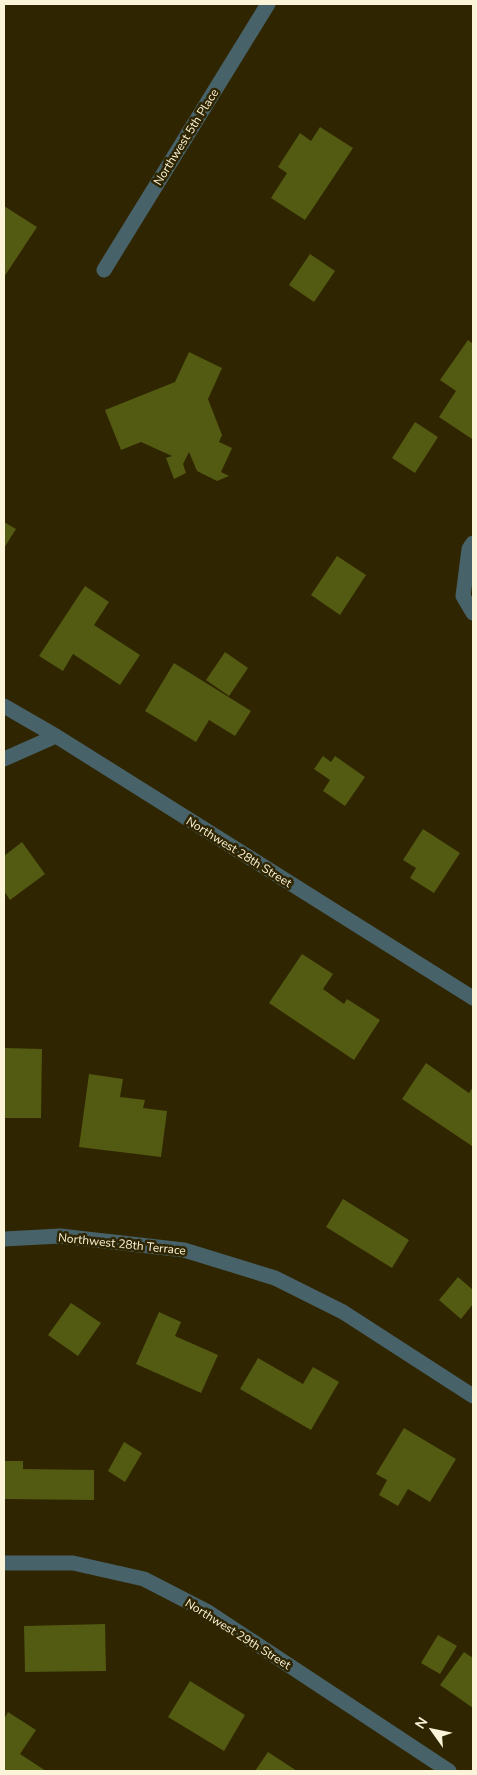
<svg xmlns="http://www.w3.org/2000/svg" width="477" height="1775" font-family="'Nunito Sans',sans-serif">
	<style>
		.building { fill: #535a11 }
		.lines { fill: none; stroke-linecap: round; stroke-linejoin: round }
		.minor { stroke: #486269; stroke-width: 15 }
		.labels { text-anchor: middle; stroke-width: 5; stroke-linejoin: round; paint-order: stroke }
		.street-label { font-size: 12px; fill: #fbf4d8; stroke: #2f2500 }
	</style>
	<rect width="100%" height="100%" fill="#2f2500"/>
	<!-- building -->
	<path class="building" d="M 320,127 L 353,148 L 305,220 L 271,198 L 287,173 L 278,167 L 300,133 L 311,141 Z
		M 4,206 L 37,227 L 4,277 Z
		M 310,254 L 335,271 L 314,302 L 289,285 Z
		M 468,340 L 473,344 L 472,439 L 439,417 L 456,391 L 440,380 Z
		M 189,352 L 222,368 L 208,399 L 222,435 L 219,442 L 232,448 L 221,472 L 229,476 L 217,481 L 197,471 L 189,452 L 183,464 L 186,473 L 174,479 L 166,458 L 172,456 L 141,442 L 121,450 L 105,410 L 175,382 Z
		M 415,422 L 438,437 L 415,473 L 392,458 Z
		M 4,522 L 16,529 L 4,548 Z
		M 337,556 L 366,575 L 340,615 L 311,595 Z
		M 85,586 L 109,602 L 94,625 L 140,655 L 120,685 L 73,654 L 63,671 L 39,656 Z
		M 225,652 L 248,668 L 229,696 L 206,680 Z
		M 174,663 L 251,711 L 235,736 L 209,720 L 196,742 L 145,711 Z
		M 323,756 L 331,762 L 335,756 L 365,777 L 345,806 L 323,791 L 330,780 L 314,769 Z
		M 423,829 L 460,853 L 434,893 L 410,878 L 416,868 L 403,860 Z
		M 22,842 L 45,874 L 10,900 L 4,891 L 4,856 Z
		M 302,954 L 333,974 L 323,989 L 344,1004 L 347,999 L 380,1020 L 354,1060 L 269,1003 Z
		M 5,1048 L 42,1049 L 41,1118 L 4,1118 Z
		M 426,1063 L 469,1093 L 473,1087 L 472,1146 L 402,1099 Z
		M 89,1074 L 123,1079 L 120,1097 L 145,1100 L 143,1108 L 167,1111 L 161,1157 L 79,1147 Z
		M 343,1199 L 409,1240 L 392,1268 L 326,1227 Z
		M 458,1277 L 473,1290 L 473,1304 L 461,1319 L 439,1300 Z
		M 71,1303 L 101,1323 L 78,1356 L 48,1335 Z
		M 159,1312 L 181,1322 L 175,1336 L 218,1355 L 201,1393 L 136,1364 Z
		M 258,1358 L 303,1384 L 313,1367 L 339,1382 L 311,1430 L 240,1389 Z
		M 404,1428 L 456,1459 L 430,1502 L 408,1489 L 398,1506 L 379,1495 L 387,1480 L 376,1474 Z
		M 124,1442 L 142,1453 L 125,1482 L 108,1471 Z
		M 4,1461 L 23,1461 L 23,1469 L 94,1470 L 94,1500 L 4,1499 Z
		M 105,1624 L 106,1671 L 25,1672 L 24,1626 Z
		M 438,1635 L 457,1646 L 440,1674 L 421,1663 Z
		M 464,1652 L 473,1658 L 473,1708 L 440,1685 Z
		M 190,1681 L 245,1715 L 224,1751 L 168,1717 Z
		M 8,1712 L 36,1730 L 20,1754 L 46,1771 L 4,1771 L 4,1719 Z
		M 268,1752 L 297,1771 L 255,1771 Z"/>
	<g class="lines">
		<!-- minor -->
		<path class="minor" d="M 104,270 L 268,4
			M 473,543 L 469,549 L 463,596 L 473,613
			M 4,706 L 56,736 L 473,998
			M 4,759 L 56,736
			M 4,1239 L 60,1236 L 184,1250 L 275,1278 L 343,1312 L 473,1396
			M 4,1563 L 73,1563 L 144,1579 L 208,1612 L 449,1771"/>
	</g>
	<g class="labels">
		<!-- street labels -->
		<g class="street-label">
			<text transform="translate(186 137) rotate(-58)" y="4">Northwest 5th Place</text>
			<text transform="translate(239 852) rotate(32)" y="4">Northwest 28th Street</text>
			<text transform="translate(122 1244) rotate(6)" y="4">Northwest 28th Terrace</text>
			<text transform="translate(238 1634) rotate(32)" y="4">Northwest 29th Street</text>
		</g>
	</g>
	<!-- border -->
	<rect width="477" height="1775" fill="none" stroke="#fbf4d8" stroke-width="10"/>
	<!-- north arrow -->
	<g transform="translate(432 1730) rotate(303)" stroke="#2f2500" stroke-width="4" paint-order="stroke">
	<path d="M0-4L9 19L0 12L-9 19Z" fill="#fbf4d8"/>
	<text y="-8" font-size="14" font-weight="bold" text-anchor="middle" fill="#fbf4d8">N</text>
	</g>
</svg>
